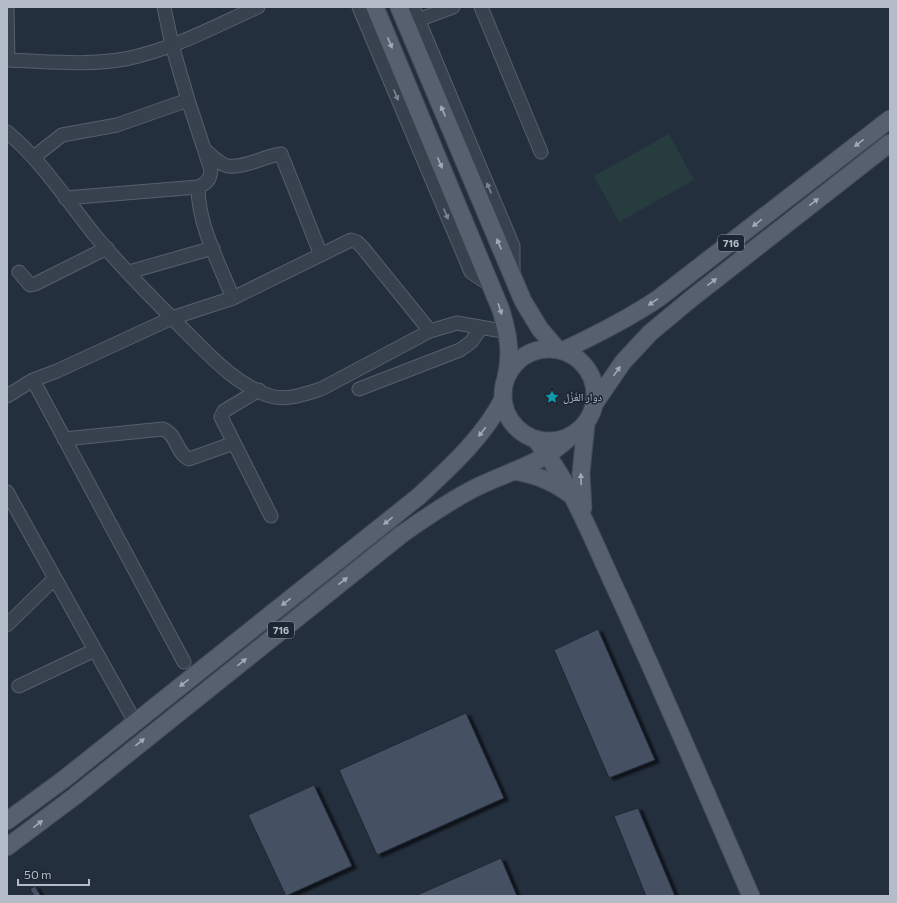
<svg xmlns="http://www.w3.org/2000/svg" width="897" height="903" font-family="Commissioner,'Noto Naskh Arabic',sans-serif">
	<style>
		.green { fill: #263c3f }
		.building { fill: #455162; stroke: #1f2835; filter: url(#shadow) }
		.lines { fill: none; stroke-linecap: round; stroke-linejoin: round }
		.minor-casing { stroke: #565f6c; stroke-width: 15 }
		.major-casing { stroke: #414a57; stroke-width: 19 }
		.minor { stroke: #38414e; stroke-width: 13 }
		.major { stroke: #56606e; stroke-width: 17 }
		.oneway { fill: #a1aab7 }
		.oneway2 { fill: #7c8592 }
		.labels { text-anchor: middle; stroke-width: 3; stroke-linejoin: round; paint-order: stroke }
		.shield { fill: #1d2633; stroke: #878f9c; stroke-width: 1 }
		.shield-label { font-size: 10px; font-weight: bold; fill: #b4bcc9 }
		.poi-label { font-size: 11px; fill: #b4bcc9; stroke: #1d2633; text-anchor: start }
	</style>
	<defs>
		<filter id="shadow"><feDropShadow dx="4.5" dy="2.5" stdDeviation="1" flood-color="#0009"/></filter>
	</defs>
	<rect width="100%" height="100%" fill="#242f3e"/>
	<!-- green -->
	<path class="green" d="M 669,134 L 694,180 L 619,222 L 594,176 Z"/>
	<!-- building -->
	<path class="building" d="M 598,629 L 655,760 L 609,778 L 554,650 Z
		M 466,713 L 504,798 L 377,855 L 339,770 Z
		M 314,785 L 352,866 L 286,896 L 248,815 Z
		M 638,808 L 675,896 L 646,896 L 614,816 Z
		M 501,858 L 517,896 L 415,896 Z
		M 35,886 L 41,896 L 34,896 L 30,889 Z"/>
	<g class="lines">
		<!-- minor casing -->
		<g class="minor-casing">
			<path id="minor" d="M 7,7 L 8,60
				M 164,7 L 172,45 L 188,100 L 211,170 C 210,180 207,183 198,187 C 198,225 219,263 233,298
				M 359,7 L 471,272 L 492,286
				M 413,7 L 513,246 L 513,272
				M 481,7 L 541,152
				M 418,20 L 453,7
				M 7,60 C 45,61 87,66 125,59 C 172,50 215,26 258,7
				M 7,132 C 41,160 66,199 93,233 C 123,269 156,302 189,335 C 213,359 237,385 270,396 C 286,401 306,394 321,389 L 430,331 L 457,323 L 508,332
				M 205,150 C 211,155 219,164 228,166 C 246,168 264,156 281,154 L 321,255
				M 34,157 L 62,135 L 117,125 L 188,100
				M 65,198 L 198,187
				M 19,272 L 30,285 L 35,284 L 107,248
				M 129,272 L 213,248
				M 33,380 L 184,662
				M 359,389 L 460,350 L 471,342 L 481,328
				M 259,390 L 224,411 L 221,417 L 271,516
				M 7,396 L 33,380 L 57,371 L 172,318 L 233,298 L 351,240 L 357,242 L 363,248 L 430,331
				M 64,439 L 163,429 C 177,434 176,453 189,459 L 234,443
				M 7,492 L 135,722
				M 7,625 L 55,578
				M 19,686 L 95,650"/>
		</g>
		<!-- major casing -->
		<g class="major-casing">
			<path id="major" d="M 375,7 L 501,310 C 508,334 512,353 506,377
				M 399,7 L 523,301 L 540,329 L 558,350
				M503 395a46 46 0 1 1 92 0a46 46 0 1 1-92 0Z
				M 562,351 C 596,335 628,319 659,298 L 890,119
				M 595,403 L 623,362 L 650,333 L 692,298 L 890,143
				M 536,440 C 573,486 593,541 618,594 C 664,694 707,795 751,896
				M 513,471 C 535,474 553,481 571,495
				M 583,508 L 581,473 L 586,424
				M 7,821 L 63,780 L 418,497 C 449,468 483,438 503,399
				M 7,847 L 75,796 L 402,534 C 425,518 449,501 475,488 C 507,472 542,464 569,438"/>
		</g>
		<!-- minor -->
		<use href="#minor" class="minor"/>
		<!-- major -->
		<use href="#major" class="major"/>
	</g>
	<!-- one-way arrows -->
	<defs><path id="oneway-solid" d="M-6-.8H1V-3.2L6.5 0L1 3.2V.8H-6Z"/></defs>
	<g class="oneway">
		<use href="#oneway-solid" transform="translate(390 43) rotate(67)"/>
		<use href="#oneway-solid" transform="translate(443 111) rotate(-113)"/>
		<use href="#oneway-solid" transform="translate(859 143) rotate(142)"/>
		<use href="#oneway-solid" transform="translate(440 163) rotate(67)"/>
		<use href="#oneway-solid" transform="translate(814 202) rotate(-38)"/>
		<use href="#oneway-solid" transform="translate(757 223) rotate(142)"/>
		<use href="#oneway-solid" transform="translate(499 244) rotate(-113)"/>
		<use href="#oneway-solid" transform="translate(712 282) rotate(-38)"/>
		<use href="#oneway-solid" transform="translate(653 302) rotate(145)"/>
		<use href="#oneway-solid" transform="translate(500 309) rotate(71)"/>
		<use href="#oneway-solid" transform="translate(617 371) rotate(-55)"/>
		<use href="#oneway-solid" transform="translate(482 432) rotate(129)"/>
		<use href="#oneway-solid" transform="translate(581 479) rotate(-92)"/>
		<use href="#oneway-solid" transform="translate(388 521) rotate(141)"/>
		<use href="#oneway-solid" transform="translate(343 581) rotate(-38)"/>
		<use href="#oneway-solid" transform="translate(286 602) rotate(142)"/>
		<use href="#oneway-solid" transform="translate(242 662) rotate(-39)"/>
		<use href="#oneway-solid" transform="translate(184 683) rotate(142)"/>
		<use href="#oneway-solid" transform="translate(140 742) rotate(-39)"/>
		<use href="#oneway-solid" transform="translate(38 824) rotate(-37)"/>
	</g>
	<g class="oneway2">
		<use href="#oneway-solid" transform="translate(396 95) rotate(67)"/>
		<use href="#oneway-solid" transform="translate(489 188) rotate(-113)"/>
		<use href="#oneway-solid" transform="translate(446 214) rotate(67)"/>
	</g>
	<!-- icons -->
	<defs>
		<g id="sight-bare" transform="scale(1.08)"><path d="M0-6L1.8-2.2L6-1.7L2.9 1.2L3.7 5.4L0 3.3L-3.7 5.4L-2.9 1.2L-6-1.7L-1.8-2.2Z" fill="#0f9aa8" stroke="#1d2633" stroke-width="2.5" paint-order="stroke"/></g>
	</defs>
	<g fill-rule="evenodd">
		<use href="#sight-bare" x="552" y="397"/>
	</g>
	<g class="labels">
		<!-- shield labels -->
		<g class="shield">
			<rect x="718" y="235" width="26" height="16" rx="3"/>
			<rect x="268" y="622" width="26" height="16" rx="3"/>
		</g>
		<g class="shield-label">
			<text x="731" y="247">716</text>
			<text x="281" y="634">716</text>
		</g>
		<!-- poi labels -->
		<g class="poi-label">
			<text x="563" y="401">دوار الغَزْل</text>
		</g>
	</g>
	<!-- border -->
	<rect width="897" height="903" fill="none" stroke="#b4bcc9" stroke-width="16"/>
	<!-- scale -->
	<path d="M18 879v6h71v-6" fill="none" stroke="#b4bcc9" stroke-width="2"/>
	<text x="24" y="879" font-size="12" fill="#b4bcc9" stroke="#1d2633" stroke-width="3" paint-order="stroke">50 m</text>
</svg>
